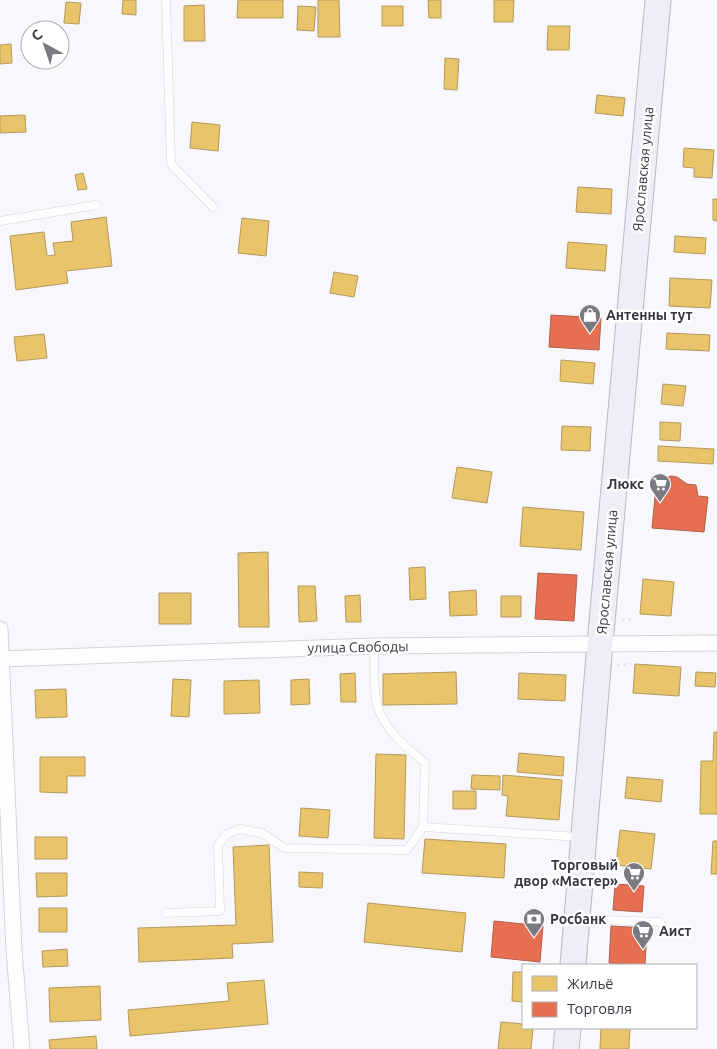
<svg xmlns="http://www.w3.org/2000/svg" width="717" height="1049" font-family="Ubuntu,sans-serif">
	<style>
		.homes { fill: #e9c46a; stroke: #b3995d }
		.shops { fill: #e76f51; stroke: #b25e4c }
		.lines { fill: none; stroke-linecap: round; stroke-linejoin: round }
		.lane-casing { stroke: #d3d3dc; stroke-width: 9 }
		.street-casing { stroke: #d3d3dc; stroke-width: 17 }
		.primary-casing { stroke: #b9b9c8; stroke-width: 27 }
		.path { stroke: #e3e3e6; stroke-width: 2.5; stroke-dasharray: 2.5 4; stroke-linecap: butt }
		.lane { stroke: #fefeff; stroke-width: 8 }
		.street { stroke: #fefeff; stroke-width: 15 }
		.primary { stroke: #eeeef6; stroke-width: 25 }
		.labels { text-anchor: middle; stroke-width: 5; stroke-linejoin: round; paint-order: stroke }
		.street-label { font-size: 14px; fill: #363640; stroke: #fff }
		.poi-label { font-size: 14px; font-weight: bold; fill: #363640; stroke: #fff; text-anchor: start }
	</style>
	<rect width="100%" height="100%" fill="#f7f7fc"/>
	<!-- homes -->
	<path class="homes" d="M 123,0 L 136,0 L 136,15 L 122,14 Z
		M 238,0 L 283,0 L 283,18 L 237,18 Z
		M 318,0 L 339,0 L 340,37 L 318,37 Z
		M 428,0 L 441,0 L 441,18 L 429,18 Z
		M 494,0 L 514,0 L 513,22 L 494,22 Z
		M 66,2 L 81,3 L 79,24 L 64,23 Z
		M 204,5 L 205,41 L 184,41 L 184,6 Z
		M 298,6 L 316,7 L 314,31 L 297,30 Z
		M 382,6 L 403,6 L 403,26 L 382,26 Z
		M 548,26 L 570,26 L 569,50 L 547,50 Z
		M 11,44 L 12,63 L 0,64 L 0,45 Z
		M 445,58 L 459,59 L 457,90 L 444,89 Z
		M 597,95 L 625,98 L 623,116 L 595,113 Z
		M 25,115 L 26,132 L 0,133 L 0,116 Z
		M 192,122 L 220,125 L 218,151 L 190,148 Z
		M 684,148 L 714,150 L 712,178 L 694,177 L 694,168 L 683,167 Z
		M 83,173 L 87,189 L 78,190 L 75,175 Z
		M 578,187 L 612,189 L 611,214 L 576,212 Z
		M 713,199 L 717,199 L 717,221 L 713,220 Z
		M 106,217 L 112,266 L 66,271 L 68,283 L 16,290 L 10,236 L 44,232 L 47,256 L 55,255 L 53,243 L 73,241 L 71,222 Z
		M 242,218 L 269,221 L 266,256 L 238,253 Z
		M 675,236 L 706,238 L 705,254 L 674,252 Z
		M 568,242 L 607,245 L 605,271 L 566,268 Z
		M 334,272 L 358,276 L 354,297 L 330,293 Z
		M 670,278 L 712,280 L 710,308 L 669,306 Z
		M 667,333 L 710,335 L 709,351 L 666,349 Z
		M 44,334 L 47,358 L 17,361 L 14,337 Z
		M 561,360 L 595,363 L 593,384 L 560,381 Z
		M 663,384 L 686,386 L 683,406 L 661,404 Z
		M 660,422 L 681,423 L 680,441 L 660,440 Z
		M 562,426 L 591,427 L 590,451 L 561,450 Z
		M 658,446 L 714,449 L 713,464 L 658,461 Z
		M 457,467 L 492,472 L 487,503 L 452,498 Z
		M 523,507 L 584,512 L 581,550 L 520,546 Z
		M 268,552 L 269,627 L 239,627 L 238,553 Z
		M 425,567 L 426,599 L 410,600 L 409,568 Z
		M 643,579 L 674,582 L 671,616 L 640,614 Z
		M 298,586 L 315,586 L 317,621 L 299,622 Z
		M 476,590 L 477,615 L 450,616 L 449,592 Z
		M 159,593 L 191,593 L 191,624 L 159,624 Z
		M 360,595 L 361,622 L 346,622 L 345,596 Z
		M 501,596 L 521,596 L 521,617 L 501,617 Z
		M 635,664 L 681,667 L 679,696 L 633,693 Z
		M 456,672 L 457,704 L 383,705 L 383,674 Z
		M 696,672 L 716,673 L 715,687 L 695,686 Z
		M 355,673 L 356,702 L 341,702 L 340,674 Z
		M 519,673 L 566,675 L 565,701 L 518,699 Z
		M 173,679 L 191,680 L 189,717 L 171,716 Z
		M 309,679 L 310,704 L 291,705 L 291,680 Z
		M 259,680 L 260,713 L 224,714 L 224,681 Z
		M 66,689 L 67,717 L 36,718 L 35,690 Z
		M 714,732 L 717,732 L 717,814 L 700,814 L 701,761 L 713,761 Z
		M 519,753 L 564,757 L 563,776 L 517,772 Z
		M 376,754 L 406,755 L 404,839 L 374,838 Z
		M 40,757 L 85,757 L 85,776 L 67,776 L 67,793 L 40,792 Z
		M 472,775 L 500,776 L 500,790 L 471,789 Z
		M 503,775 L 562,780 L 559,820 L 506,816 L 508,796 L 502,795 Z
		M 627,777 L 663,780 L 661,802 L 625,798 Z
		M 453,791 L 476,791 L 476,809 L 453,809 Z
		M 301,808 L 330,810 L 328,838 L 299,836 Z
		M 620,830 L 655,834 L 651,869 L 616,865 Z
		M 35,837 L 67,837 L 67,859 L 35,859 Z
		M 425,839 L 506,844 L 504,878 L 422,873 Z
		M 713,841 L 717,841 L 717,874 L 711,874 Z
		M 269,845 L 273,942 L 232,944 L 233,958 L 139,962 L 138,928 L 236,925 L 233,847 Z
		M 299,872 L 323,873 L 322,888 L 299,887 Z
		M 36,873 L 67,873 L 67,896 L 37,897 Z
		M 368,903 L 466,913 L 462,952 L 364,942 Z
		M 39,908 L 67,908 L 67,932 L 39,932 Z
		M 67,949 L 68,966 L 43,967 L 42,951 Z
		M 513,972 L 523,972 L 523,1002 L 512,1001 Z
		M 264,980 L 268,1024 L 130,1036 L 128,1010 L 229,1001 L 227,983 Z
		M 100,986 L 101,1020 L 50,1022 L 49,988 Z
		M 501,1022 L 523,1024 L 523,1028 L 533,1028 L 531,1049 L 498,1049 Z
		M 601,1028 L 630,1028 L 629,1049 L 600,1049 Z
		M 96,1036 L 97,1049 L 50,1049 L 49,1040 Z"/>
	<!-- shops -->
	<path class="shops" d="M 551,315 L 601,318 L 599,350 L 549,347 Z
		M 671,476 L 677,477 L 687,484 L 696,485 L 698,496 L 708,497 L 704,532 L 652,528 L 656,486 L 665,478 Z
		M 538,573 L 577,575 L 574,621 L 535,619 Z
		M 615,884 L 644,886 L 642,912 L 613,910 Z
		M 494,921 L 543,926 L 540,962 L 491,957 Z
		M 611,926 L 647,928 L 645,965 L 609,963 Z"/>
	<g class="lines">
		<!-- lane casing -->
		<g class="lane-casing">
			<path id="lane" d="M 166,0 L 171,164 L 213,207
				M 0,221 L 96,205
				M 374,646 C 375,662 373,690 377,704 C 384,730 405,746 425,763 L 423,827
				M 166,913 L 220,911 L 218,845 L 227,834 L 240,829 L 262,833 L 284,848 L 407,850 L 423,827 L 580,837
				M 579,919 L 660,922"/>
		</g>
		<!-- street casing -->
		<g class="street-casing">
			<path id="street" d="M 0,629 L 14,951 L 22,1049
				M 0,659 L 374,646 L 717,643"/>
		</g>
		<!-- primary casing -->
		<g class="primary-casing">
			<path id="primary" d="M 573,965 L 600,644 L 658,0
				M 566,1049 L 568,1028"/>
		</g>
		<!-- path -->
		<path class="path" d="M 622,620 L 635,619
			M 617,665 L 631,664"/>
		<!-- lane -->
		<use href="#lane" class="lane"/>
		<!-- street -->
		<use href="#street" class="street"/>
		<!-- primary -->
		<use href="#primary" class="primary"/>
	</g>
	<!-- icons -->
	<defs>
		<g id="shop-pin" transform="scale(1.125)"><path d="M0 17L-7.5 6A9.5 9.5 0 1 1 7.5 6Z" fill="#7a7a82" stroke="#fff"/><path d="M-5-2.5h2.3a2.7 3.5 0 0 1 5.4 0H5L5.5 6h-11ZM-1.5-2.5h3a1.5 2.3 0 0 0-3 0Z" fill="#fff"/></g>
		<g id="supermarket-pin" transform="scale(1.125)"><path d="M0 17L-7.5 6A9.5 9.5 0 1 1 7.5 6Z" fill="#7a7a82" stroke="#fff"/><path d="M-6-5.5h2.5l.6 2H6L4.5 2H-2.5L-4.4-4H-6ZM-1.5 3.2a1.3 1.3 0 1 0 .1 0ZM3 3.2a1.3 1.3 0 1 0 .1 0Z" fill="#fff"/></g>
		<g id="bank-pin" transform="scale(1.125)"><path d="M0 17L-7.5 6A9.5 9.5 0 1 1 7.5 6Z" fill="#7a7a82" stroke="#fff"/><path d="M-6-4H6V4H-6ZM0-2.3a2.3 2.3 0 1 0 0 4.6a2.3 2.3 0 1 0 0-4.6Z" fill="#fff"/></g>
	</defs>
	<g fill-rule="evenodd">
		<use href="#shop-pin" x="590" y="315"/>
		<use href="#supermarket-pin" x="660" y="484"/>
		<use href="#supermarket-pin" x="634" y="873"/>
		<use href="#bank-pin" x="534" y="919"/>
		<use href="#supermarket-pin" x="643" y="931"/>
	</g>
	<g class="labels">
		<!-- street labels -->
		<g class="street-label">
			<text transform="translate(643 169) rotate(-85)" y="5">Ярославская улица</text>
			<text transform="translate(607 572) rotate(-85)" y="5">Ярославская улица</text>
			<text transform="translate(358 647) rotate(-1)" y="5">улица Свободы</text>
		</g>
		<!-- poi labels -->
		<g class="poi-label">
			<text x="606" y="320">Антенны тут</text>
			<text x="644" y="489" text-anchor="end">Люкс</text>
			<text x="618" y="870" text-anchor="end">Торговый<tspan x="618" dy="16">двор «Мастер»</tspan></text>
			<text x="550" y="924">Росбанк</text>
			<text x="659" y="936">Аист</text>
		</g>
	</g>
	<!-- legend -->
	<rect x="522" y="964" width="175" height="65" fill="#ffffff" stroke="#afafb3"/>
	<rect x="532" y="976" width="25" height="15" fill="#e9c46a" stroke="#afafb3"/>
	<text x="567" y="989" font-size="15" fill="#363640">Жильё</text>
	<rect x="532" y="1002" width="25" height="15" fill="#e76f51" stroke="#afafb3"/>
	<text x="567" y="1014" font-size="15" fill="#363640">Торговля</text>
	<!-- north arrow -->
	<g transform="translate(45 45) rotate(320)"><circle r="24" fill="#ffffff" stroke="#afafb3"/>
	<path d="M0-4L9 19L0 12L-9 19Z" fill="#7a7a82"/>
	<text y="-8" font-size="14" font-weight="bold" text-anchor="middle" fill="#363640">С</text>
	</g>
</svg>
